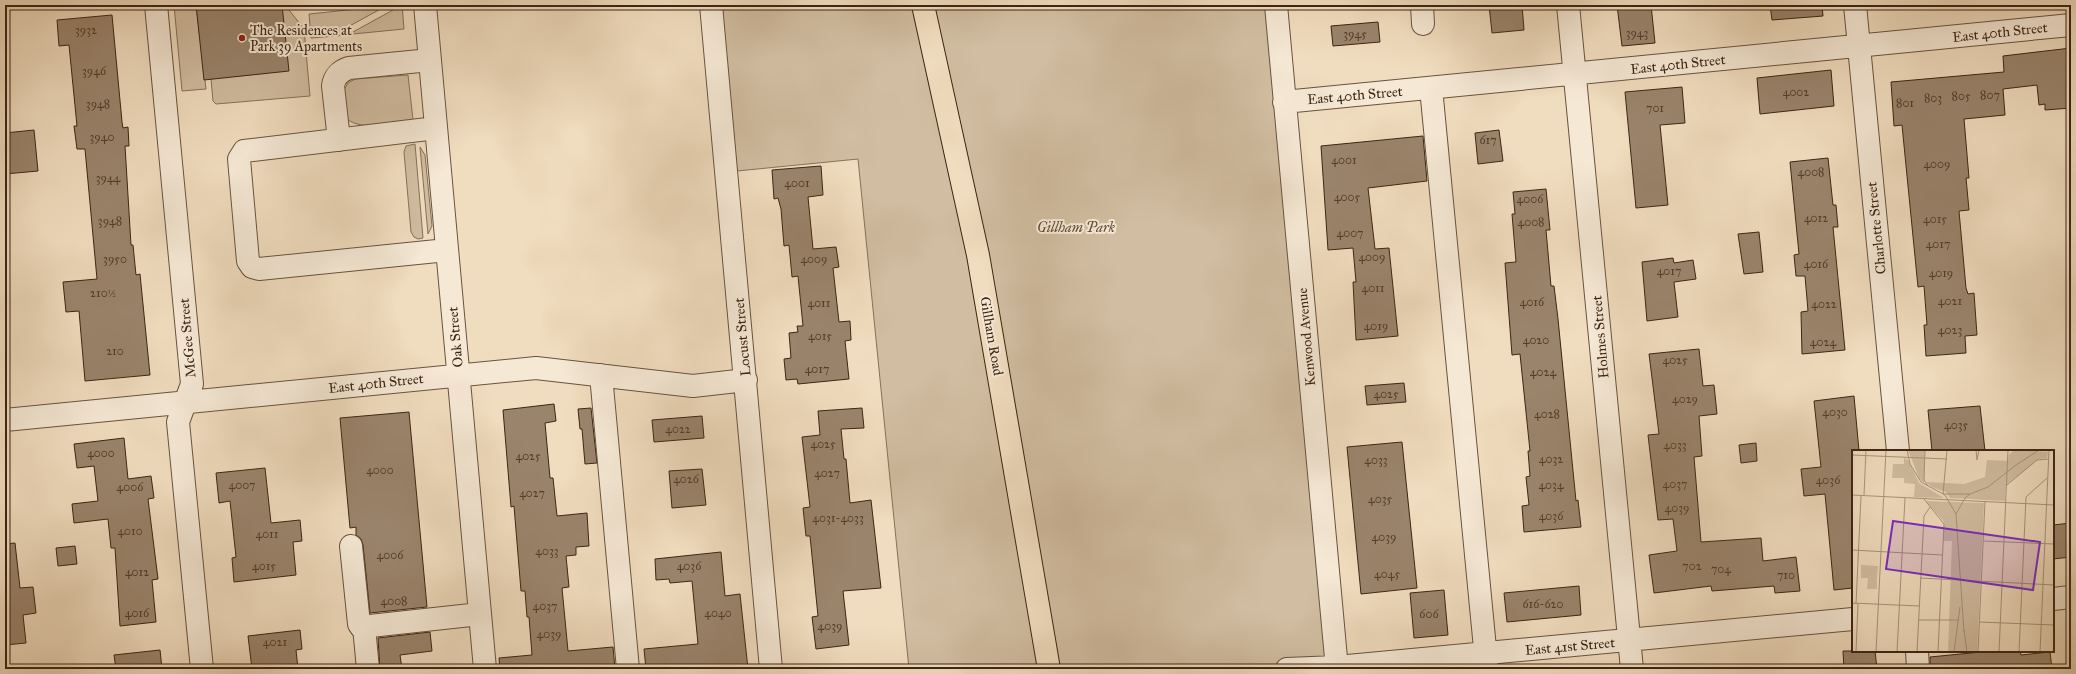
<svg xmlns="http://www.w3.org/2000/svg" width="2076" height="674" font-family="'IM FELL Great Primer',serif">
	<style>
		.green { fill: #d1bda1; stroke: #86715a }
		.building { fill: #9a846c; stroke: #3c2514 }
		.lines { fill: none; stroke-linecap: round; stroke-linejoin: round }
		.minor-casing { stroke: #69533e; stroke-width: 24 }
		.major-casing { stroke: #3c2514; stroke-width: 24 }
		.minor { stroke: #f5e8d5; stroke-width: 22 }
		.major { stroke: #f0dcbe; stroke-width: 22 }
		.poi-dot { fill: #8f2418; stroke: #f5e8d5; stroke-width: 1.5 }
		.labels { text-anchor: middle; stroke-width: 4; stroke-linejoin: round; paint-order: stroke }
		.number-label { font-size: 12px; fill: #543d2a }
		.poi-label { font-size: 14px; fill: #3c2514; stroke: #f5e8d5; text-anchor: start }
		.street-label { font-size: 14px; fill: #3c2514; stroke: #f5e8d5 }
		.park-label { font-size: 14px; font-style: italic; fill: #614b37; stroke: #f5e8d5 }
		.inset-road { fill: none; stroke: #a8937a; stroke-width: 1 }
		.view { fill: #7b2cbf; fill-opacity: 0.15; stroke: #7b2cbf; stroke-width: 2 }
		.inset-edge { fill: none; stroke: #3c2514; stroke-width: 2 }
	</style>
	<rect width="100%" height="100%" fill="#f0dcbe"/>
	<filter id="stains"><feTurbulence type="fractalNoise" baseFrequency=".005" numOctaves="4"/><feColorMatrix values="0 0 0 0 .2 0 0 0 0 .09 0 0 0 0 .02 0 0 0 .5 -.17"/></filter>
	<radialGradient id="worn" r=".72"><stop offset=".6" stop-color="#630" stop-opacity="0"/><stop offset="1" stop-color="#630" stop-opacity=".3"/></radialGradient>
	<!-- green -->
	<path class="green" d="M 174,5 L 196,5 L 206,89 L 182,91 Z
		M 282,5 L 285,5 L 304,29 L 310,96 L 216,104 L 213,101 L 211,79 Z
		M 402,5 L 404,29 L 353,34 L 353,32 Z
		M 722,5 L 1266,5 L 1328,669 L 909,669 L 858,159 L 737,171 Z
		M 386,6 L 346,28 L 347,35 L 311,38 L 309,14 Z
		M 408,75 L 413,120 C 394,122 363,132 347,119 L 344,90 L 348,83 L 355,79 Z
		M 415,144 L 423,238 L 418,239 L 414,237 L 411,232 L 404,152 L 406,146 Z
		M 420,147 L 425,155 L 432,226 L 428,234 Z"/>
	<!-- building -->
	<path class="building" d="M 196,5 L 282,5 L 289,71 L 204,80 Z
		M 1489,5 L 1522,5 L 1524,30 L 1492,33 Z
		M 1617,5 L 1651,5 L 1655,43 L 1622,46 Z
		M 1770,5 L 1822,5 L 1823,16 L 1772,20 Z
		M 112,15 L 122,122 L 123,128 L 128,127 L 129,146 L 125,146 L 131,245 L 133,245 L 136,275 L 140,274 L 150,375 L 85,381 L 79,311 L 66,312 L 63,282 L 97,279 L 85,149 L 77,149 L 74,126 L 77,126 L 69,45 L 59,46 L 57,20 Z
		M 1378,22 L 1380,42 L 1333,46 L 1331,26 Z
		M 2071,48 L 2071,108 L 2045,110 L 2045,104 L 2039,105 L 2037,85 L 2003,89 L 2005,115 L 1964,119 L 1969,178 L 1966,178 L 1969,210 L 1959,211 L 1966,288 L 1968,294 L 1974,293 L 1977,335 L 1965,336 L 1966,353 L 1926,356 L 1924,325 L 1927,325 L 1924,286 L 1918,287 L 1902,125 L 1894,126 L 1891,82 L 2004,72 L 2003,56 Z
		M 1831,70 L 1834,106 L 1760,114 L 1757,78 Z
		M 1682,87 L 1685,123 L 1660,125 L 1668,205 L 1636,208 L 1625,92 Z
		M 34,130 L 38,171 L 5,174 L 5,133 Z
		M 1499,130 L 1503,161 L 1478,164 L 1475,133 Z
		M 1423,136 L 1427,181 L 1368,188 L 1375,249 L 1389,248 L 1398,336 L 1356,340 L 1353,282 L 1356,282 L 1353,248 L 1328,250 L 1321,146 Z
		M 1828,158 L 1833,205 L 1836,205 L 1838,227 L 1833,227 L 1845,350 L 1802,354 L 1801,312 L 1808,311 L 1805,276 L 1796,276 L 1794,255 L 1799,254 L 1790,162 Z
		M 821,166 L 823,195 L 808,197 L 813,249 L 836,247 L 839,267 L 833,268 L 839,322 L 850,321 L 851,340 L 845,341 L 849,379 L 798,384 L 797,379 L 786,380 L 784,359 L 791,358 L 789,333 L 798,332 L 797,326 L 803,326 L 798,276 L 792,277 L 789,245 L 784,246 L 781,209 L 778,198 L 774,199 L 772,170 Z
		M 1546,189 L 1550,230 L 1546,230 L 1551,286 L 1554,286 L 1558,319 L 1576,501 L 1578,500 L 1581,527 L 1524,532 L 1522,506 L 1529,505 L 1526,477 L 1530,476 L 1528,451 L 1530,451 L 1520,354 L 1512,355 L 1505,263 L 1516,262 L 1512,214 L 1515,214 L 1513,192 Z
		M 1759,232 L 1763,272 L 1744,274 L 1738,234 Z
		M 1673,258 L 1674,263 L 1693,260 L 1696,279 L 1674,282 L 1678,317 L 1647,321 L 1642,262 Z
		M 1699,349 L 1703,386 L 1714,385 L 1717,414 L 1699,416 L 1702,456 L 1694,457 L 1701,542 L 1761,538 L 1763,561 L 1796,557 L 1800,591 L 1775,593 L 1774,586 L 1712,591 L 1711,586 L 1654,593 L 1649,555 L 1677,551 L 1673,519 L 1658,520 L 1648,435 L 1659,434 L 1649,354 Z
		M 1404,383 L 1406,402 L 1367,405 L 1365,386 Z
		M 1854,396 L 1859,451 L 1853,451 L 1853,588 L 1834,590 L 1825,494 L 1804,496 L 1801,469 L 1821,467 L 1814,401 Z
		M 554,404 L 556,421 L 545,423 L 550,478 L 553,478 L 557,516 L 587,513 L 589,546 L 576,547 L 576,555 L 566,556 L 569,587 L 562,588 L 568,651 L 613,647 L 615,669 L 500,669 L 499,658 L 532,655 L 529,617 L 527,617 L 525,591 L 521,591 L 514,506 L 511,507 L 503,410 Z
		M 1980,406 L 1985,451 L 1932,451 L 1928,410 Z
		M 591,408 L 597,463 L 585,464 L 582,429 L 580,429 L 578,409 Z
		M 862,408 L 864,428 L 841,429 L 844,459 L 846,459 L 850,503 L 871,500 L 881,588 L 843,591 L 849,645 L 816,649 L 812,617 L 818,616 L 810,536 L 806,536 L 803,508 L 810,507 L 802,437 L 820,435 L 818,411 Z
		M 409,412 L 427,607 L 370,613 L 363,545 L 361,539 L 356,535 L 356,527 L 350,528 L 340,418 Z
		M 702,416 L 704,438 L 654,442 L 652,420 Z
		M 124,438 L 128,479 L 151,476 L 154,498 L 148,499 L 158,579 L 152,580 L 156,622 L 120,626 L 115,548 L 111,548 L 108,519 L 74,523 L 72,504 L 98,501 L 94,466 L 77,468 L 74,444 Z
		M 1402,442 L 1417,588 L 1361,594 L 1347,447 Z
		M 1756,443 L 1757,461 L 1741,463 L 1739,445 Z
		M 265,468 L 271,523 L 300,520 L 302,541 L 293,542 L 296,575 L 234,582 L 232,558 L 236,557 L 230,501 L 219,503 L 216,473 Z
		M 702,469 L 706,505 L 672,508 L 669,471 Z
		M 2071,523 L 2071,557 L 2053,559 L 2053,525 Z
		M 15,543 L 20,588 L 33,587 L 36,613 L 23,615 L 26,643 L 5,645 L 5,544 Z
		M 75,546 L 77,564 L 58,566 L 56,548 Z
		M 721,552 L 725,596 L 740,594 L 748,669 L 646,669 L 644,649 L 698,644 L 692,581 L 670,583 L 669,579 L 656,580 L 655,559 Z
		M 1579,586 L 1581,615 L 1507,622 L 1504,593 Z
		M 1444,590 L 1448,635 L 1414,638 L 1410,593 Z
		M 300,630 L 302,649 L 296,650 L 298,669 L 252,669 L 248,636 Z
		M 430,632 L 432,651 L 400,655 L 402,669 L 380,669 L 378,638 Z
		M 160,650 L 162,669 L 116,669 L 114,655 Z
		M 1843,651 L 1875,651 L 1877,669 L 1844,669 Z
		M 1991,651 L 2020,651 L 2021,655 L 2050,652 L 2052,669 L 1930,669 L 1930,657 Z"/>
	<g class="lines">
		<!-- minor casing -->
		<g class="minor-casing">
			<path id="minor" d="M 156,5 L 192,384 L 178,422 L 202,669
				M 425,5 L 485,669
				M 711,5 L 771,669
				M 1276,5 L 1337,669
				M 1422,5 L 1423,24
				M 1568,5 L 1632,669
				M 1855,5 L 1898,451
				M 1431,88 L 1487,669
				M 1284,102 L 2071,25
				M 436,128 L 244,151 L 239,159 L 248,261 L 252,267 L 259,269 L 447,250
				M 339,140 L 333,86 C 334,77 340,71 349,68 L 430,60
				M 601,375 L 628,669
				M 5,420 L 536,368 L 693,386 L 746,380
				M 351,546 L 359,624 L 361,627 L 480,614
				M 2053,599 L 2071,597
				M 364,627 L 368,669
				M 1917,651 L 1918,669
				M 1287,669 L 1337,667 L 1853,619"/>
		</g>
		<!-- major casing -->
		<g class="major-casing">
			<path id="major" d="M 923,5 L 978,255 L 1049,669"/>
		</g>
		<!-- minor -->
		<use href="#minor" class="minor"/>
		<!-- major -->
		<use href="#major" class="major"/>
	</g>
	<!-- markers -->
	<circle class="poi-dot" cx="242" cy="38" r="4"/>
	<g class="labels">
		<!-- number labels -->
		<g class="number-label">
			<text x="86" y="34">3932</text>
			<text x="1637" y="37">3943</text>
			<text x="1355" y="38">3945</text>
			<text x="94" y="75">3946</text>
			<text x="1796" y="96">4002</text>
			<text x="1990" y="99">807</text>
			<text x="1961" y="100">805</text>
			<text x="1933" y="102">803</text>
			<text x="1905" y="107">801</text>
			<text x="98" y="108">3948</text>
			<text x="1655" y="112">701</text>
			<text x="102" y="141">3940</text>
			<text x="1488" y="144">617</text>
			<text x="1344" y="164">4001</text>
			<text x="1937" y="168">4009</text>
			<text x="1811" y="176">4008</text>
			<text x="108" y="182">3944</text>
			<text x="797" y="187">4001</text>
			<text x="1347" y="201">4005</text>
			<text x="1530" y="203">4006</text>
			<text x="1816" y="222">4012</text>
			<text x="1935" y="223">4015</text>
			<text x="110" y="225">3948</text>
			<text x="1531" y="226">4008</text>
			<text x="1350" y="237">4007</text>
			<text x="1938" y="248">4017</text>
			<text x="1372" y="261">4009</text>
			<text x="115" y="263">3950</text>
			<text x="814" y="263">4009</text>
			<text x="1816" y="268">4016</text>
			<text x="1669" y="275">4017</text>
			<text x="1941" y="277">4019</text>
			<text x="1373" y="292">4011</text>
			<text x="103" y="297">210½</text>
			<text x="1950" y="305">4021</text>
			<text x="1532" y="306">4016</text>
			<text x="819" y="307">4011</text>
			<text x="1824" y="308">4022</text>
			<text x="1376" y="330">4019</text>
			<text x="1950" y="334">4023</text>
			<text x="820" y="340">4015</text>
			<text x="1536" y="344">4020</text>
			<text x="1823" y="346">4024</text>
			<text x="115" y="355">210</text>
			<text x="1675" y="364">4025</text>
			<text x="817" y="373">4017</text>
			<text x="1543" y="376">4024</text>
			<text x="1386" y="398">4025</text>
			<text x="1685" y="403">4029</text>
			<text x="1835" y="416">4030</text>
			<text x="1547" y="418">4028</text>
			<text x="1956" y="429">4035</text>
			<text x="678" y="433">4022</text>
			<text x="823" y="448">4025</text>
			<text x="1675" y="449">4033</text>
			<text x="101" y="457">4000</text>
			<text x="528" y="460">4025</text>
			<text x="1551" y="463">4032</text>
			<text x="1376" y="464">4033</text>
			<text x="380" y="474">4000</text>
			<text x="827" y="477">4027</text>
			<text x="686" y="483">4026</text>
			<text x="1828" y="484">4036</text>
			<text x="1675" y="488">4037</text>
			<text x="242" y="489">4007</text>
			<text x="1551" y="489">4034</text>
			<text x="130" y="491">4006</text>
			<text x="532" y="497">4027</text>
			<text x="1380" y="503">4035</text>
			<text x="1677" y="512">4039</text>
			<text x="1551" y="520">4036</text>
			<text x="838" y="522">4031-4033</text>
			<text x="130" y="535">4010</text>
			<text x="267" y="538">4011</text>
			<text x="1384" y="541">4039</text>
			<text x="547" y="555">4033</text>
			<text x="390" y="559">4006</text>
			<text x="264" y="570">4015</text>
			<text x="689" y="570">4036</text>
			<text x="1692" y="570">702</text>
			<text x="1721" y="573">704</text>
			<text x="137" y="576">4012</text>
			<text x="1387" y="578">4045</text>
			<text x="1786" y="579">710</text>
			<text x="394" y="605">4008</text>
			<text x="1543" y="608">616-620</text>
			<text x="545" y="610">4037</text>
			<text x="137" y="617">4016</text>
			<text x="718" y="617">4040</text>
			<text x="1429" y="618">606</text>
			<text x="830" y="630">4039</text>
			<text x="549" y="638">4039</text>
			<text x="275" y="646">4021</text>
		</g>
		<!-- poi labels -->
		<g class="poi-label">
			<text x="250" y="35">The Residences at<tspan x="250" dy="16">Park 39 Apartments</tspan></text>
		</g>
		<!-- street labels -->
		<g class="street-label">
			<text transform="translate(2000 32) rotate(-6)" y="5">East 40th Street</text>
			<text transform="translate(1678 64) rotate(-6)" y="5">East 40th Street</text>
			<text transform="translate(1355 95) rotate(-5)" y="5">East 40th Street</text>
			<text transform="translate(1876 228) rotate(-96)" y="5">Charlotte Street</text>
			<text transform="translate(992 336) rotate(80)" y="5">Gillham Road</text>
			<text transform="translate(455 337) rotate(-95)" y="5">Oak Street</text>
			<text transform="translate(742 337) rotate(-95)" y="5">Locust Street</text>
			<text transform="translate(1306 337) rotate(-95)" y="5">Kenwood Avenue</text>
			<text transform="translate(1600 337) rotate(-95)" y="5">Holmes Street</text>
			<text transform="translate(187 338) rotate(-95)" y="5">McGee Street</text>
			<text transform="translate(376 383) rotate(-6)" y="5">East 40th Street</text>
			<text transform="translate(1570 646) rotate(-5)" y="5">East 41st Street</text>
		</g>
		<!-- park labels -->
		<g class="park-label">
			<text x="1076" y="232">Gillham Park</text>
		</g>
	</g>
	<!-- overview -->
	<g transform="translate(1852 450)">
		<rect width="202" height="202" fill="#f0dcbe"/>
		<path d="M 56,0 L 73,0 L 72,33 L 67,28 ZM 162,0 L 202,2 L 196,2 L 195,8 L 187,9 L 154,35 L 153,51 L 98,48 L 94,42 L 80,37 L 74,32 L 112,34 L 133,27 L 135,10 L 156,11 L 157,5 ZM 52,8 L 56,10 L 67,33 L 92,48 L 62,47 L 63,34 L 52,33 L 52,28 L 40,28 L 41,14 L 52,14 ZM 74,51 L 132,53 L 125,202 L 96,202 L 100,91 L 91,91 L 92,72 ZM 9,115 L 26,116 L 25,129 L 17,128 L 25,129 L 25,139 L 15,139 L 16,128 L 9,128 Z" fill="#d1bda1"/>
		<path class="inset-road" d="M 55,0 L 58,14 L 69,32 L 93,45 L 104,64 L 112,182M 73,0 L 72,30 L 76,36M 95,0 L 91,44 L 118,44 L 136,37 L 164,15 L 187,0M 124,0 L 125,10 L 127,0M 0,5 L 95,9M 155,35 L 185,10 L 196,9M 0,45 L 202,55M 12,45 L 14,0M 72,49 L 92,74 L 86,202M 104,64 L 113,48 L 118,44M 131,91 L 202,94M 0,100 L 90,105M 68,128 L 202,135M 0,153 L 67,156M 4,154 L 9,46M 66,170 L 106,170M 127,172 L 202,175M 112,180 L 115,202M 4,202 L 6,154M 24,202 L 34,0M 45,202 L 53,48M 65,202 L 72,66 L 78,57M 102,202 L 108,157M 126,202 L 133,51M 147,202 L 156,0M 167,202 L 174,47 L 195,28M 188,202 L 197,0"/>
		<path class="view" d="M 41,71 L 188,92 L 181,140 L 34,119 Z"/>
		<rect width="202" height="202" class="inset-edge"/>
	</g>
	<!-- margin -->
	<rect width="2076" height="674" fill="none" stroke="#f0dcbe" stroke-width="20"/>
	<rect x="6" y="6" width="2064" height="662" fill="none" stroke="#3c2514" stroke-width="2"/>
	<rect x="10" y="10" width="2056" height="654" fill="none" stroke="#3c2514"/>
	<rect width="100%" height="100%" filter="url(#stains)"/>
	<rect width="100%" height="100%" fill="url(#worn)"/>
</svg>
